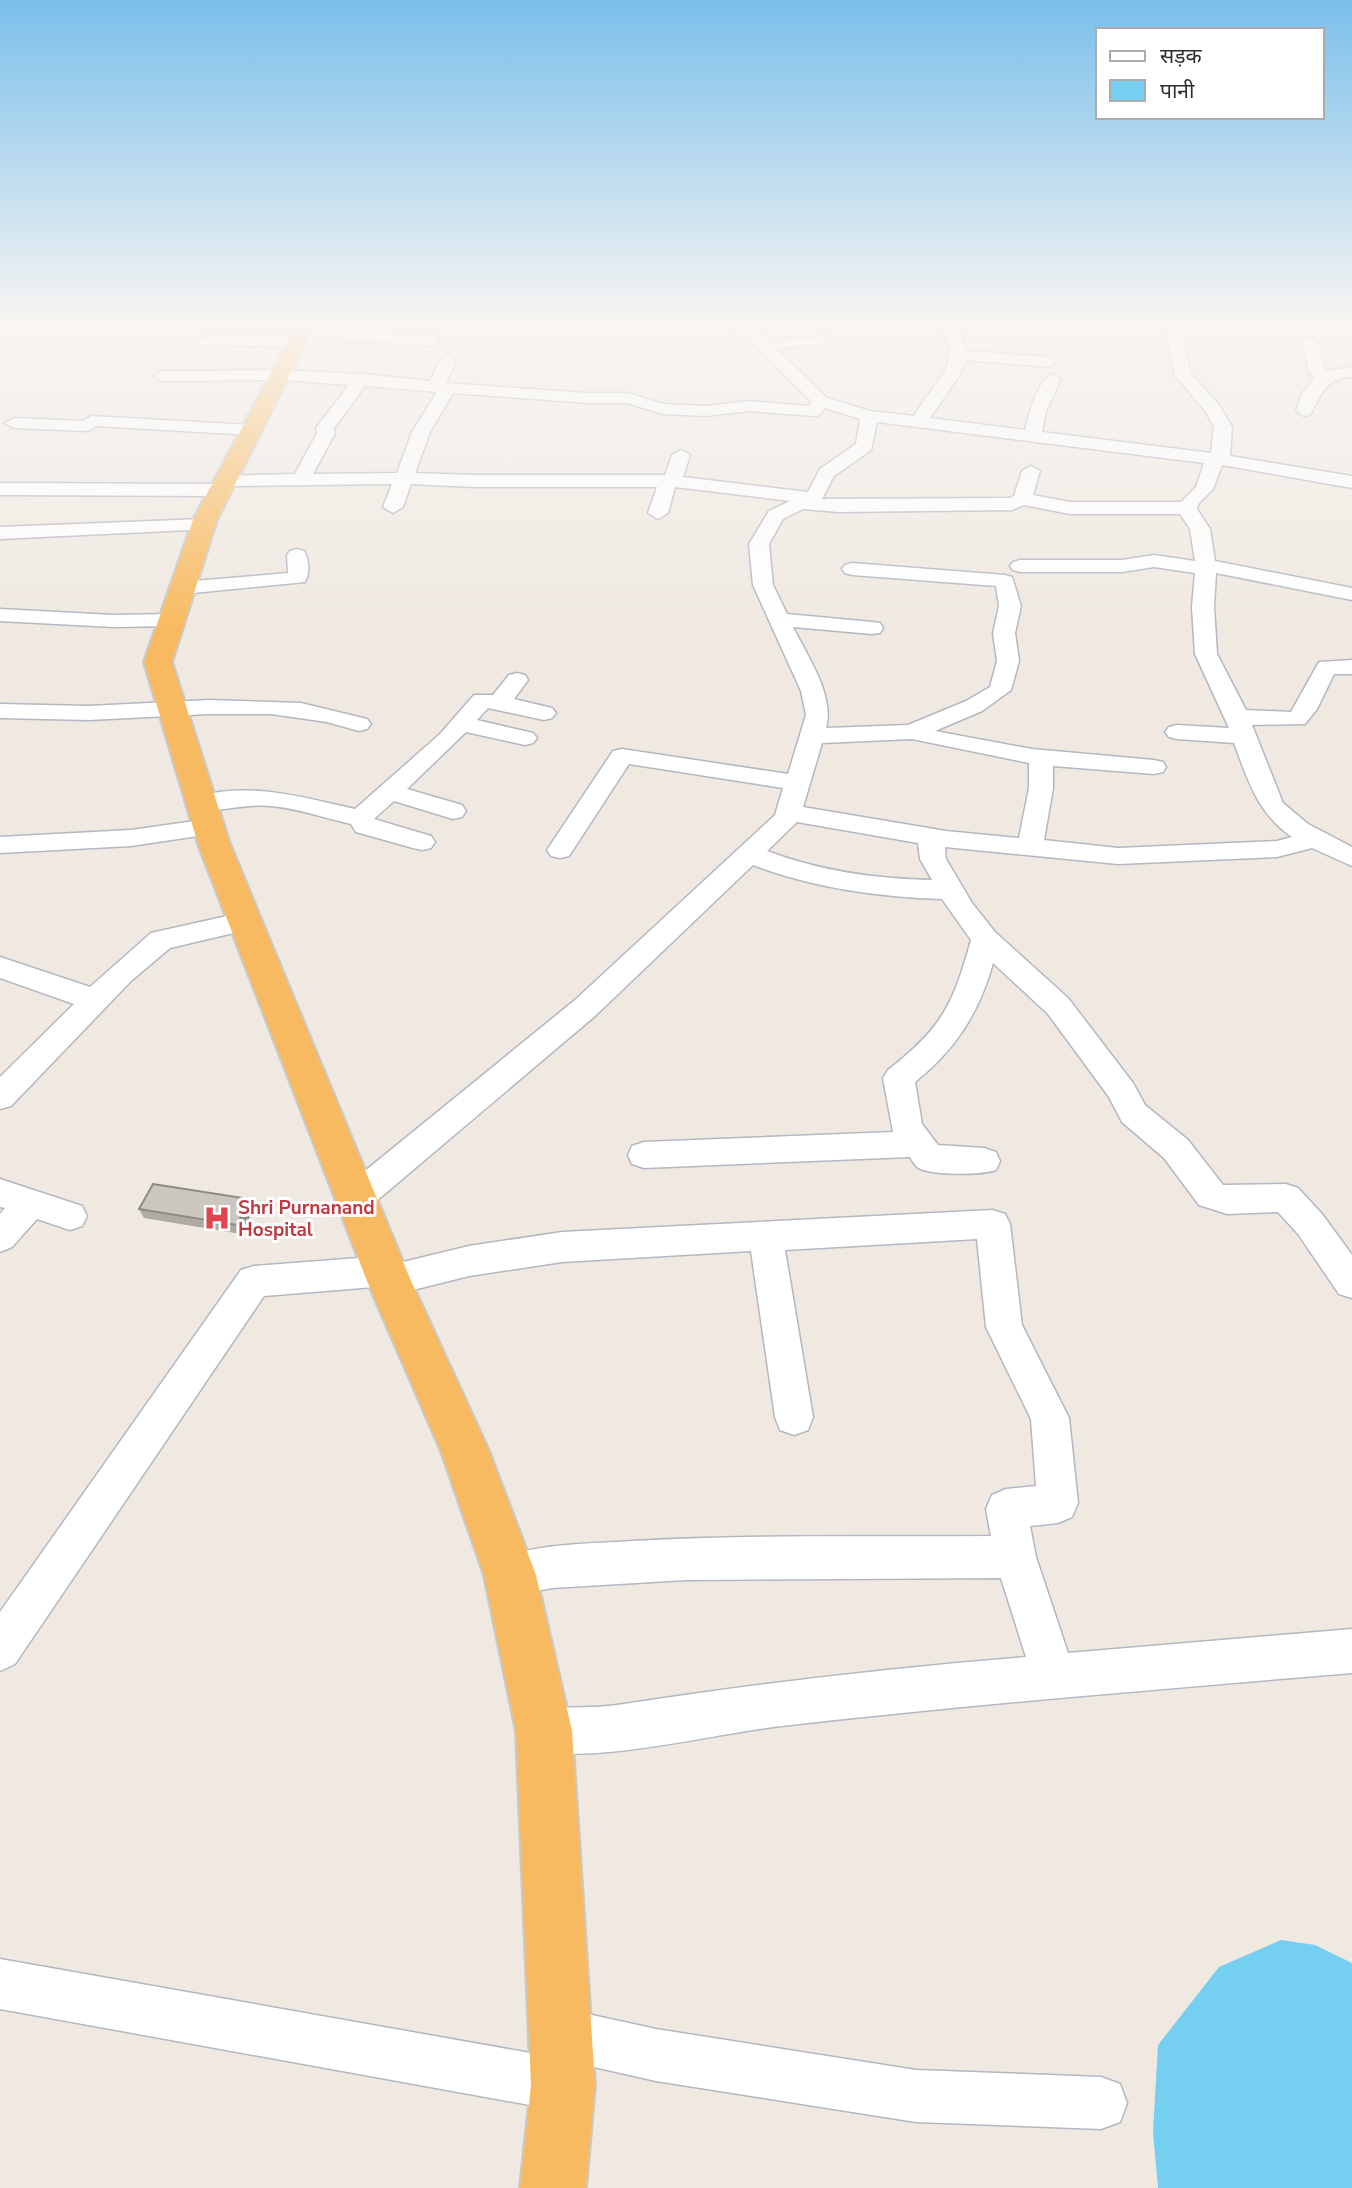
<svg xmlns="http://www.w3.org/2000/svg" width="1352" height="2188" font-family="'Nunito Sans','Noto Sans Devanagari',sans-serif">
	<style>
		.water { fill: #75cff0 }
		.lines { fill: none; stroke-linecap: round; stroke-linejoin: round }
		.minor-casing { stroke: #b4b7c1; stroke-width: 3 }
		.trunk-casing { stroke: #c9c9c9; stroke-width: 4 }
		.minor { fill: #fff; fill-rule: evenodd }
		.trunk { fill: #f8ba60; fill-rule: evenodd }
		.wall { fill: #afaba4 }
		.shaded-wall { fill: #8e8b86 }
		.building { fill: #cbc7bf; stroke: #8e8b86; stroke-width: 2 }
		.labels { text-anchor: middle; stroke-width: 6; stroke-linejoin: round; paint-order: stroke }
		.health-label { font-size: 19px; font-weight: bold; fill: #be3a42; stroke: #fff; text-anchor: start }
	</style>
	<rect width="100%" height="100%" fill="#efe9e1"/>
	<!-- water -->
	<path class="water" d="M 1281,1940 L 1315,1945 L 1352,1963 L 1352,2188 L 1158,2188 L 1153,2132 L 1158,2045 L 1219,1967 Z"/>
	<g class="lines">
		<!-- minor casing -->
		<g class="minor-casing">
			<path id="minor" d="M 723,324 C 742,323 754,328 768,341 L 826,337 L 829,340 L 826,343 L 777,349 L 827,398 L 870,411 L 914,416 C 934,380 962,370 943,324 L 958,324 L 967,351 L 1048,357 L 1056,362 L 1048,367 L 966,360 L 959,376 L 930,418 L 1025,430 C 1028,416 1038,378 1053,374 L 1061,379 L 1046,411 L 1042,432 L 1211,453 L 1214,427 L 1206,412 L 1175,375 L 1164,324 L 1179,324 L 1191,374 L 1220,406 L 1232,427 L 1230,456 L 1352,476 L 1352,488 L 1222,465 L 1213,489 L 1199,503 L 1197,509 L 1210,529 L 1215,561 L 1352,588 L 1352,600 L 1216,573 L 1214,607 L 1217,654 L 1246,710 L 1291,712 L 1319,662 L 1352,660 L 1352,674 L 1334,674 L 1317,709 L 1305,724 L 1252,725 L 1283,803 L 1308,824 L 1352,847 L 1352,866 L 1312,848 L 1277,857 L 1118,864 L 945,847 L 946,859 L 972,903 L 995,932 L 1068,998 L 1133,1083 L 1145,1105 L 1188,1140 L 1223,1185 L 1286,1184 L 1298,1188 L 1322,1214 L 1352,1255 L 1352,1298 L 1339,1294 L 1298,1234 L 1278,1212 L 1227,1214 L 1199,1205 L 1164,1158 L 1122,1122 L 1109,1097 L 1048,1014 L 993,963 C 979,1013 956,1049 915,1082 L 922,1124 L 938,1145 L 984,1148 L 996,1152 L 1000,1161 L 996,1170 C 982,1175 929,1176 917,1167 C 914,1164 912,1160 910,1157 L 644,1168 L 632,1164 L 628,1155 L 632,1146 L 644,1142 L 893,1132 L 883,1078 L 888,1070 C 942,1028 953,1005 971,940 L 942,899 C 878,897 813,888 753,865 L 595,1016 L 368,1208 L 356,1212 L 344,1208 L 339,1198 L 344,1188 L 575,1000 L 775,815 L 783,788 L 629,764 L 569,856 L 560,858 L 551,856 L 547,850 L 613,751 L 622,749 L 788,774 L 806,715 L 801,691 L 753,585 L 749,544 L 769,511 L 790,501 L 675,487 L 668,513 L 658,519 L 648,513 L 657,487 L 474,487 L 411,484 L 403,507 L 393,513 L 383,507 L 392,484 L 225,486 L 218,484 L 216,480 L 218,476 L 295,474 L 317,433 L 316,428 L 349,385 L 284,380 L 162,381 L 154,376 L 162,371 L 279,370 L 362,374 L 430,381 L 440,360 L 448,355 L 456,360 L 446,383 L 587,393 L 628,393 L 664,404 L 706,406 L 749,401 L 809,406 L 812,402 L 749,339 ZM 365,386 L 437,392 L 412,432 L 397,473 L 313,474 L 335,433 L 334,428 ZM 453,393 L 587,403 L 627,403 L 663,414 L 706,416 L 749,411 L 814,416 L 820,415 L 825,408 L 860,419 L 856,444 L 820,469 L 808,492 L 683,477 L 690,455 L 681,450 L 672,455 L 665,475 L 474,475 L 415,473 L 430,432 ZM 877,422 L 1204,463 L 1196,487 L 1181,502 L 1070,502 L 1033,495 L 1040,471 L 1031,466 L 1022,471 L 1014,496 L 1009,498 L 822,499 L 834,476 L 871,450 ZM 1024,505 L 1070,514 L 1180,514 L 1190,529 L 1195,561 L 1154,555 L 1122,560 L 1020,560 L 1013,562 L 1010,566 L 1013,570 L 1020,572 L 1122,572 L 1154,567 L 1195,573 L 1192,607 L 1195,654 L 1229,728 L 1177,725 L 1169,727 L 1165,732 L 1169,737 L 1177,739 L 1234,743 C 1248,780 1257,813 1292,837 L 1277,841 L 1118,848 L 1044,840 L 1053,788 L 1053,766 L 1154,774 L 1163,772 L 1166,767 L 1163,762 L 1154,760 L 1032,749 L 935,731 L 982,711 L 1011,690 L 1019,661 L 1015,633 L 1021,606 L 1012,577 L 1005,575 L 852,563 L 845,565 L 842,569 L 845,573 L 852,575 L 996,586 L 999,606 L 993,633 L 997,661 L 990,687 L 966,701 L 908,725 L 826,728 C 835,695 807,656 793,627 L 872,634 L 880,633 L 883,628 L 880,623 L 872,622 L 787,614 L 773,585 L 769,544 L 783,519 L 803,509 L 838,512 L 1012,510 ZM 912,739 L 1029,763 L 1029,788 L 1019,838 L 946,831 L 803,807 L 822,743 ZM 797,822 L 918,843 L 920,859 L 932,880 C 876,879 820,871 767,851 Z
				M 301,328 L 431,336 L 439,341 L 431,346 L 296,336 L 293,333 Z
				M 206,337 L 296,337 L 304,342 L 296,347 L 201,345 L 198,342 L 201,339 Z
				M 1310,337 L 1318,342 L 1325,371 L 1352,367 L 1352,377 C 1325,378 1322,394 1310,415 L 1304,416 L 1296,411 L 1302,394 L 1315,378 L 1309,373 L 1302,342 Z
				M 91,416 L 251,425 L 260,430 L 251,435 L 96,426 L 88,431 L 14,428 L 5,423 L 14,418 L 83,421 Z
				M 0,483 L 220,484 L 229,490 L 220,496 L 0,495 Z
				M 203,519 L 210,521 L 213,525 L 210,529 L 0,539 L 0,527 Z
				M 297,549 L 304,551 C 309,558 310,575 305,582 L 183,594 L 176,592 L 173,588 L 176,584 L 183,582 L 288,573 L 287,555 L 290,551 Z
				M 0,609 L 113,615 L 172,614 L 180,615 L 183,620 L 180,625 L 172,626 L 113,627 L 0,621 Z
				M 517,673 L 525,675 L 528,680 L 514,699 L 552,708 L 556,713 L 552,718 L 544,720 L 488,708 L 477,720 L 533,733 L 537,738 L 533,743 L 525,745 L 466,732 L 407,789 L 462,805 L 466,811 L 462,817 L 453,819 L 394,801 L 374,819 L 431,836 L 435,842 L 431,848 L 422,850 L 413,848 L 356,832 L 351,824 C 324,818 297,808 270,806 C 245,803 214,814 193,809 L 189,803 L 193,797 C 252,782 298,796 355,809 L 440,734 L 474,695 L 493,695 L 509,675 Z
				M 209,700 L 301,703 L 367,719 L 371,724 L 367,729 L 359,731 L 327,722 L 271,714 L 209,714 L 89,720 L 0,718 L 0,704 L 89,706 Z
				M 209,819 L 218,821 L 222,827 L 218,833 L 131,846 L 0,853 L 0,837 L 131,830 Z
				M 245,912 L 255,914 L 259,921 L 255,928 L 170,948 L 131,981 L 11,1106 L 0,1109 L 0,1077 L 74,1004 L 0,978 L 0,957 L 90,987 L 151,933 Z
				M 0,1179 L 82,1206 L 87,1216 L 82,1226 L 70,1230 L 37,1219 L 12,1247 L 0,1252 L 0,1214 L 5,1208 L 0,1207 Z
				M 993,1210 L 1005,1214 L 1010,1224 L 1022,1325 L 1069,1418 L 1078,1503 L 1072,1517 L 1058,1523 L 1030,1526 L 1036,1557 L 1068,1653 L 1352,1629 L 1352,1673 C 1159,1689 966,1705 773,1727 C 714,1734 578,1768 528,1747 L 521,1731 L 528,1715 C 557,1703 587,1710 617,1705 C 753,1684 889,1668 1026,1657 L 1001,1578 L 686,1580 L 552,1588 L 510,1596 L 495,1590 L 489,1575 L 495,1560 C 538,1543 587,1544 632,1541 C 751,1534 871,1537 991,1536 L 986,1509 L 992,1495 L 1006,1489 L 1036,1486 L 1031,1419 L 986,1327 L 977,1239 L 785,1250 L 813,1417 L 808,1430 L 794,1435 L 780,1430 L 775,1417 L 751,1251 L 562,1262 L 469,1276 L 389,1296 L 376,1292 L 374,1287 L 264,1296 L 15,1664 L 0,1671 L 0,1612 L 241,1270 L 254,1266 L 385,1256 L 399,1263 L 469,1246 L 562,1232 Z
				M 0,1959 L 553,2057 L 542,2052 L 534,2034 L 542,2016 L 560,2008 L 656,2029 L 916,2070 L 1101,2077 L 1120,2084 L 1127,2103 L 1120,2122 L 1101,2129 L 916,2122 L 656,2081 L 572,2062 L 582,2066 L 589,2085 L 582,2104 L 563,2111 L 0,2009 Z"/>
		</g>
		<!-- trunk casing -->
		<g class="trunk-casing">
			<path id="trunk" d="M 297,324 L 315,324 L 217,520 L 172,662 L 230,844 L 411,1281 L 489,1451 L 536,1575 L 572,1731 L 595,2085 L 586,2188 L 520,2188 L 531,2085 L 516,1731 L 484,1575 L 441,1451 L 367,1281 L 198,844 L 144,662 L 193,520 Z"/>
		</g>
		<!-- minor -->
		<use href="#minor" class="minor"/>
		<!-- trunk -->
		<use href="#trunk" class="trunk"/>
	</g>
	<!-- wall -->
	<path class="wall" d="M 249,1199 L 254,1209 L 241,1234 L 144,1218 L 139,1209 Z"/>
	<!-- shaded-wall -->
	<path class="shaded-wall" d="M 249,1199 L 254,1209 L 241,1234 L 237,1225 Z"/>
	<!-- building -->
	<path class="building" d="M 153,1184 L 249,1199 L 237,1225 L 139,1209 Z"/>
	<!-- sky -->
	<linearGradient id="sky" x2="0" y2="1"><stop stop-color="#7abfeb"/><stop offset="0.51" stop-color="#f8f5f2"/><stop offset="1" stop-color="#f8f5f2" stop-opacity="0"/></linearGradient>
	<rect width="1352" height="630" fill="url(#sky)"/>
	<!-- icons -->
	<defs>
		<g id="hospital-bare" transform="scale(2.1)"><path d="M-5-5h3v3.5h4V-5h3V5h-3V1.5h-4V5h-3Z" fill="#e0444e" stroke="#fff" stroke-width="2.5" paint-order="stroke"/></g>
	</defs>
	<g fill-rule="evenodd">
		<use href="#hospital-bare" x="217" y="1218"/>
	</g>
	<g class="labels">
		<!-- health labels -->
		<g class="health-label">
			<text x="238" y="1214">Shri Purnanand<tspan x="238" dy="22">Hospital</tspan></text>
		</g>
	</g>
	<!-- legend -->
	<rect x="1096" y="28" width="228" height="91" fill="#ffffff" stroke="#ababab" stroke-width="2"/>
	<rect x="1110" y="51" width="35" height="10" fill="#ffffff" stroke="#ababab" stroke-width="2"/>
	<text x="1160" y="63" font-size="21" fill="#2e2e2e">सड़क</text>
	<rect x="1110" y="80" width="35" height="21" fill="#75cff0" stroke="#ababab" stroke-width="2"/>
	<text x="1160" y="98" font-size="21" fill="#2e2e2e">पानी</text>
</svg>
